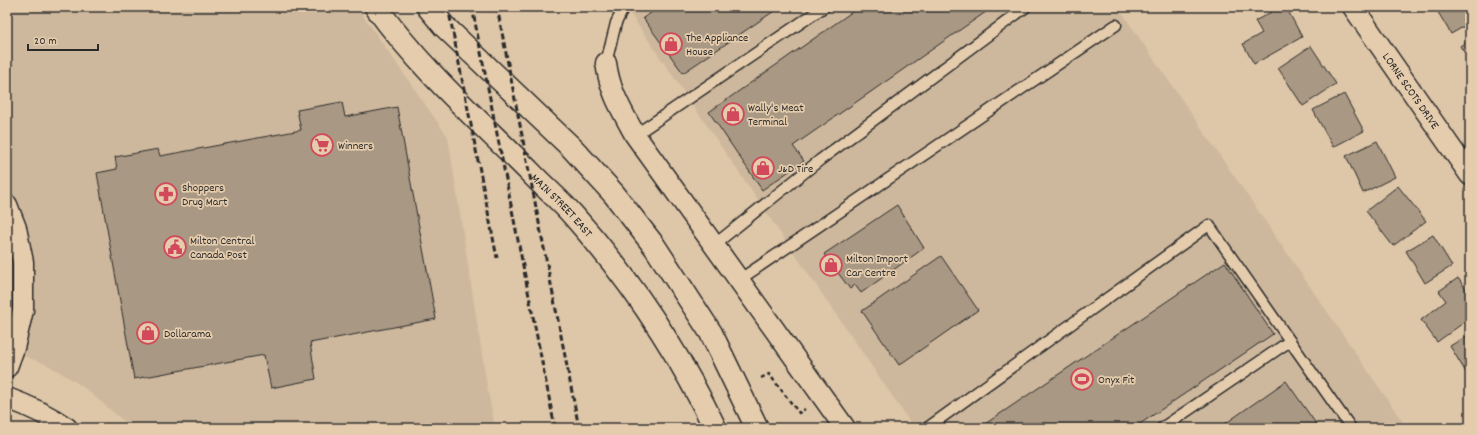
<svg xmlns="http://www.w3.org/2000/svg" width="1477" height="435" font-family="Dekko,sans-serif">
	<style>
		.built { fill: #ceb89d }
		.building { fill: #a99883; stroke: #2b2b2b }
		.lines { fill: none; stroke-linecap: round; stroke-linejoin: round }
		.lane-casing { stroke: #2b2b2b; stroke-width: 13 }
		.street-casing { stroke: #2b2b2b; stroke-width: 23 }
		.secondary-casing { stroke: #2b2b2b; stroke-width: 25 }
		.path { stroke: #2b2b2b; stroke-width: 2.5; stroke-dasharray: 4 3; stroke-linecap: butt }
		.lane { stroke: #e5ccad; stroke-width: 10 }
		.street { stroke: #e5ccad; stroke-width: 20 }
		.secondary { stroke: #e5ccad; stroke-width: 22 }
		.rail { stroke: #2b2b2b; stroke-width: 3; stroke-dasharray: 6 3; stroke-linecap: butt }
		.labels { text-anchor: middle; stroke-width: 3.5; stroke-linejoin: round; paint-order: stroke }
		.poi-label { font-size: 12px; fill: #2b2b2b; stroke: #e5ccad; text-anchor: start }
		.street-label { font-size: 12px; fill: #2b2b2b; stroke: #e5ccad }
	</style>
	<rect width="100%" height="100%" fill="#dec6a8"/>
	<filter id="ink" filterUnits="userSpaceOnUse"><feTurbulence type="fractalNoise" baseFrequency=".025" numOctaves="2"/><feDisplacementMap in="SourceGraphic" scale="8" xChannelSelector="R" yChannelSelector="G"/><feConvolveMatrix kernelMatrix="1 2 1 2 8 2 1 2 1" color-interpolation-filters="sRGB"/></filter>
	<g filter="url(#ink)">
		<!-- built -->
		<path class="built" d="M 7,7 L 357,7 L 448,137 L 487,386 L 495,428 L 132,428 L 82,386 L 48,365 L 7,350 Z
			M 621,7 L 1118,7 L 1407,428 L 914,428 L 629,12 Z"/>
		<!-- building -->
		<path class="building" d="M 660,7 L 780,7 L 683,73 L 643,18 Z
			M 859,7 L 993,7 L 793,146 L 804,161 L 762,190 L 709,112 Z
			M 1280,7 L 1286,7 L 1302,37 L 1254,64 L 1243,44 L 1262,33 L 1255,21 Z
			M 1435,7 L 1470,7 L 1470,23 L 1451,34 Z
			M 1470,39 L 1470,61 L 1460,46 Z
			M 1311,46 L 1336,84 L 1303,106 L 1278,68 Z
			M 1344,94 L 1364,131 L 1333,147 L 1313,110 Z
			M 342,102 L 345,117 L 397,107 L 436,319 L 310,343 L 316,379 L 271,388 L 264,355 L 134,379 L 97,173 L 117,169 L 115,157 L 158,149 L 160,156 L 301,130 L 297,110 Z
			M 1377,141 L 1395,177 L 1363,193 L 1346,156 Z
			M 1398,186 L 1426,221 L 1393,246 L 1366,211 Z
			M 897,205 L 924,248 L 861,293 L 855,285 L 850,289 L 824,254 Z
			M 1433,235 L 1452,266 L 1425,283 L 1406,251 Z
			M 941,256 L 978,310 L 899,365 L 862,311 Z
			M 1225,262 L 1273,334 L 1134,428 L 979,428 Z
			M 1458,278 L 1470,295 L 1470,318 L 1437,342 L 1421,320 L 1446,301 L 1439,291 Z
			M 1470,334 L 1470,379 L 1450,346 Z
			M 1286,381 L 1319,428 L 1219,428 Z"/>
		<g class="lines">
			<!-- lane casing -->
			<g class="lane-casing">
				<path id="lane" d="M 606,63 L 616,23 L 624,7
					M 635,135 L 824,7
					M 714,245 L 820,160 L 1026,7
					M 739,280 L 1116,25
					M 1290,341 L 1351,428
					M 927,428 L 1209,225 L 1290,341 L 1162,428"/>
			</g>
			<!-- street casing -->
			<g class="street-casing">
				<g id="street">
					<path id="s1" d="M 1353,7 L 1470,175"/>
					<path d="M 606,63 C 610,92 621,109 635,135 L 845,428"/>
					<path d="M 7,205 L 16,228 L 23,262 L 23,310 L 14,348 L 7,367"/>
					<path d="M 7,398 C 29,406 48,415 67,428"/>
				</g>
			</g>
			<!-- secondary casing -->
			<g class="secondary-casing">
				<g id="secondary">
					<path id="s2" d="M 376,7 C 420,68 477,119 530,172 C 544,187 560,200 573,215 C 630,279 678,351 715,428"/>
					<path d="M 428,7 L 444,26 L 573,149 L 614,194 L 655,247 L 711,333 L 757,428"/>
				</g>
			</g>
			<!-- path -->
			<path class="path" d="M 761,378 L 769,374 L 799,413 L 805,409"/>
			<!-- lane -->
			<use href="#lane" class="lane"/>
			<!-- street -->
			<use href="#street" class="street"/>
			<!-- secondary -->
			<use href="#secondary" class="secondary"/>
			<!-- rail -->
			<path class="rail" d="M 448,7 L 497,258
				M 472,7 L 555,428
				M 497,7 L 579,428"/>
		</g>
	</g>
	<!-- icons -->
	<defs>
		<g id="shop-ring" transform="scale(1.15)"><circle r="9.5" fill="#e5ccad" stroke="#d1495b" stroke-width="1.5"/><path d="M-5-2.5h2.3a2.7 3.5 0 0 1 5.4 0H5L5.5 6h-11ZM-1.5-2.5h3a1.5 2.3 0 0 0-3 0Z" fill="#d1495b"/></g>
		<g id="supermarket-ring" transform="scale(1.15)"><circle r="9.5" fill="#e5ccad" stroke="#d1495b" stroke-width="1.5"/><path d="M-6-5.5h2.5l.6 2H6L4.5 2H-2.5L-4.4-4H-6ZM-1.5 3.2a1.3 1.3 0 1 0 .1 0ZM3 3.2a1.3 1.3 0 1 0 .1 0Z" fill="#d1495b"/></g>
		<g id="pharmacy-ring" transform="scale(1.15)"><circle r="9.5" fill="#e5ccad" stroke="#d1495b" stroke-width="1.5"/><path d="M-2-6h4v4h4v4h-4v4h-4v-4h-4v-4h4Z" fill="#d1495b"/></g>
		<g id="civic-ring" transform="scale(1.15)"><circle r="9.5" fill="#e5ccad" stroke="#d1495b" stroke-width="1.5"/><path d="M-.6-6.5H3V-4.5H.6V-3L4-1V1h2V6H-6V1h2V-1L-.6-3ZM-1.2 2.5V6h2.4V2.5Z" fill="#d1495b"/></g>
		<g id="stadium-ring" transform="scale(1.15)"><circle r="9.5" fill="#e5ccad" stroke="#d1495b" stroke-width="1.5"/><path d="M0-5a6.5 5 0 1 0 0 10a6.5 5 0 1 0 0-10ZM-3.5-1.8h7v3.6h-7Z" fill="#d1495b"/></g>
	</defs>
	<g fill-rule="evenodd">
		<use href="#shop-ring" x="671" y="44"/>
		<use href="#shop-ring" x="733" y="114"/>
		<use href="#supermarket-ring" x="322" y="145"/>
		<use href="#shop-ring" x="763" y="168"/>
		<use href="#pharmacy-ring" x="166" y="194"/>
		<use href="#civic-ring" x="175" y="247"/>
		<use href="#shop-ring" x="831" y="265"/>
		<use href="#shop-ring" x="148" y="333"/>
		<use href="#stadium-ring" x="1082" y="379"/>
	</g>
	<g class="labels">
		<!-- poi labels -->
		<g class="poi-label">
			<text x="686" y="41">The Appliance<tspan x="686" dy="14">House</tspan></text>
			<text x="748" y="111">Wally's Meat<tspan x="748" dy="14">Terminal</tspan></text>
			<text x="338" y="149">Winners</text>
			<text x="778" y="172">J&amp;D Tire</text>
			<text x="182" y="191">Shoppers<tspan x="182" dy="14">Drug Mart</tspan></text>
			<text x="190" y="244">Milton Central<tspan x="190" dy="14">Canada Post</tspan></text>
			<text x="846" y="262">Milton Import<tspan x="846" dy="14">Car Centre</tspan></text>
			<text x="164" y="337">Dollarama</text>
			<text x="1098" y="383">Onyx Fit</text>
		</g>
		<!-- street labels -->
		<g class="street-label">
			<text dy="4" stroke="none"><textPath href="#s1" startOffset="102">LORNE SCOTS DRIVE</textPath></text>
			<text dy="4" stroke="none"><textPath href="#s2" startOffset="272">MAIN STREET EAST</textPath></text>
		</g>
	</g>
	<!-- margin -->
	<rect width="1477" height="435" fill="none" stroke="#e5ccad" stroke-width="24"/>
	<rect x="12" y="12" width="1453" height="411" fill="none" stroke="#2b2b2b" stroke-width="1.5" filter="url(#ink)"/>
	<!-- scale -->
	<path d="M28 44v6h70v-6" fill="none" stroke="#2b2b2b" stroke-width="2"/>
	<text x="34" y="44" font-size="12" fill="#2b2b2b" stroke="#e5ccad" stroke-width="3" paint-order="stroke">20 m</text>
</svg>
